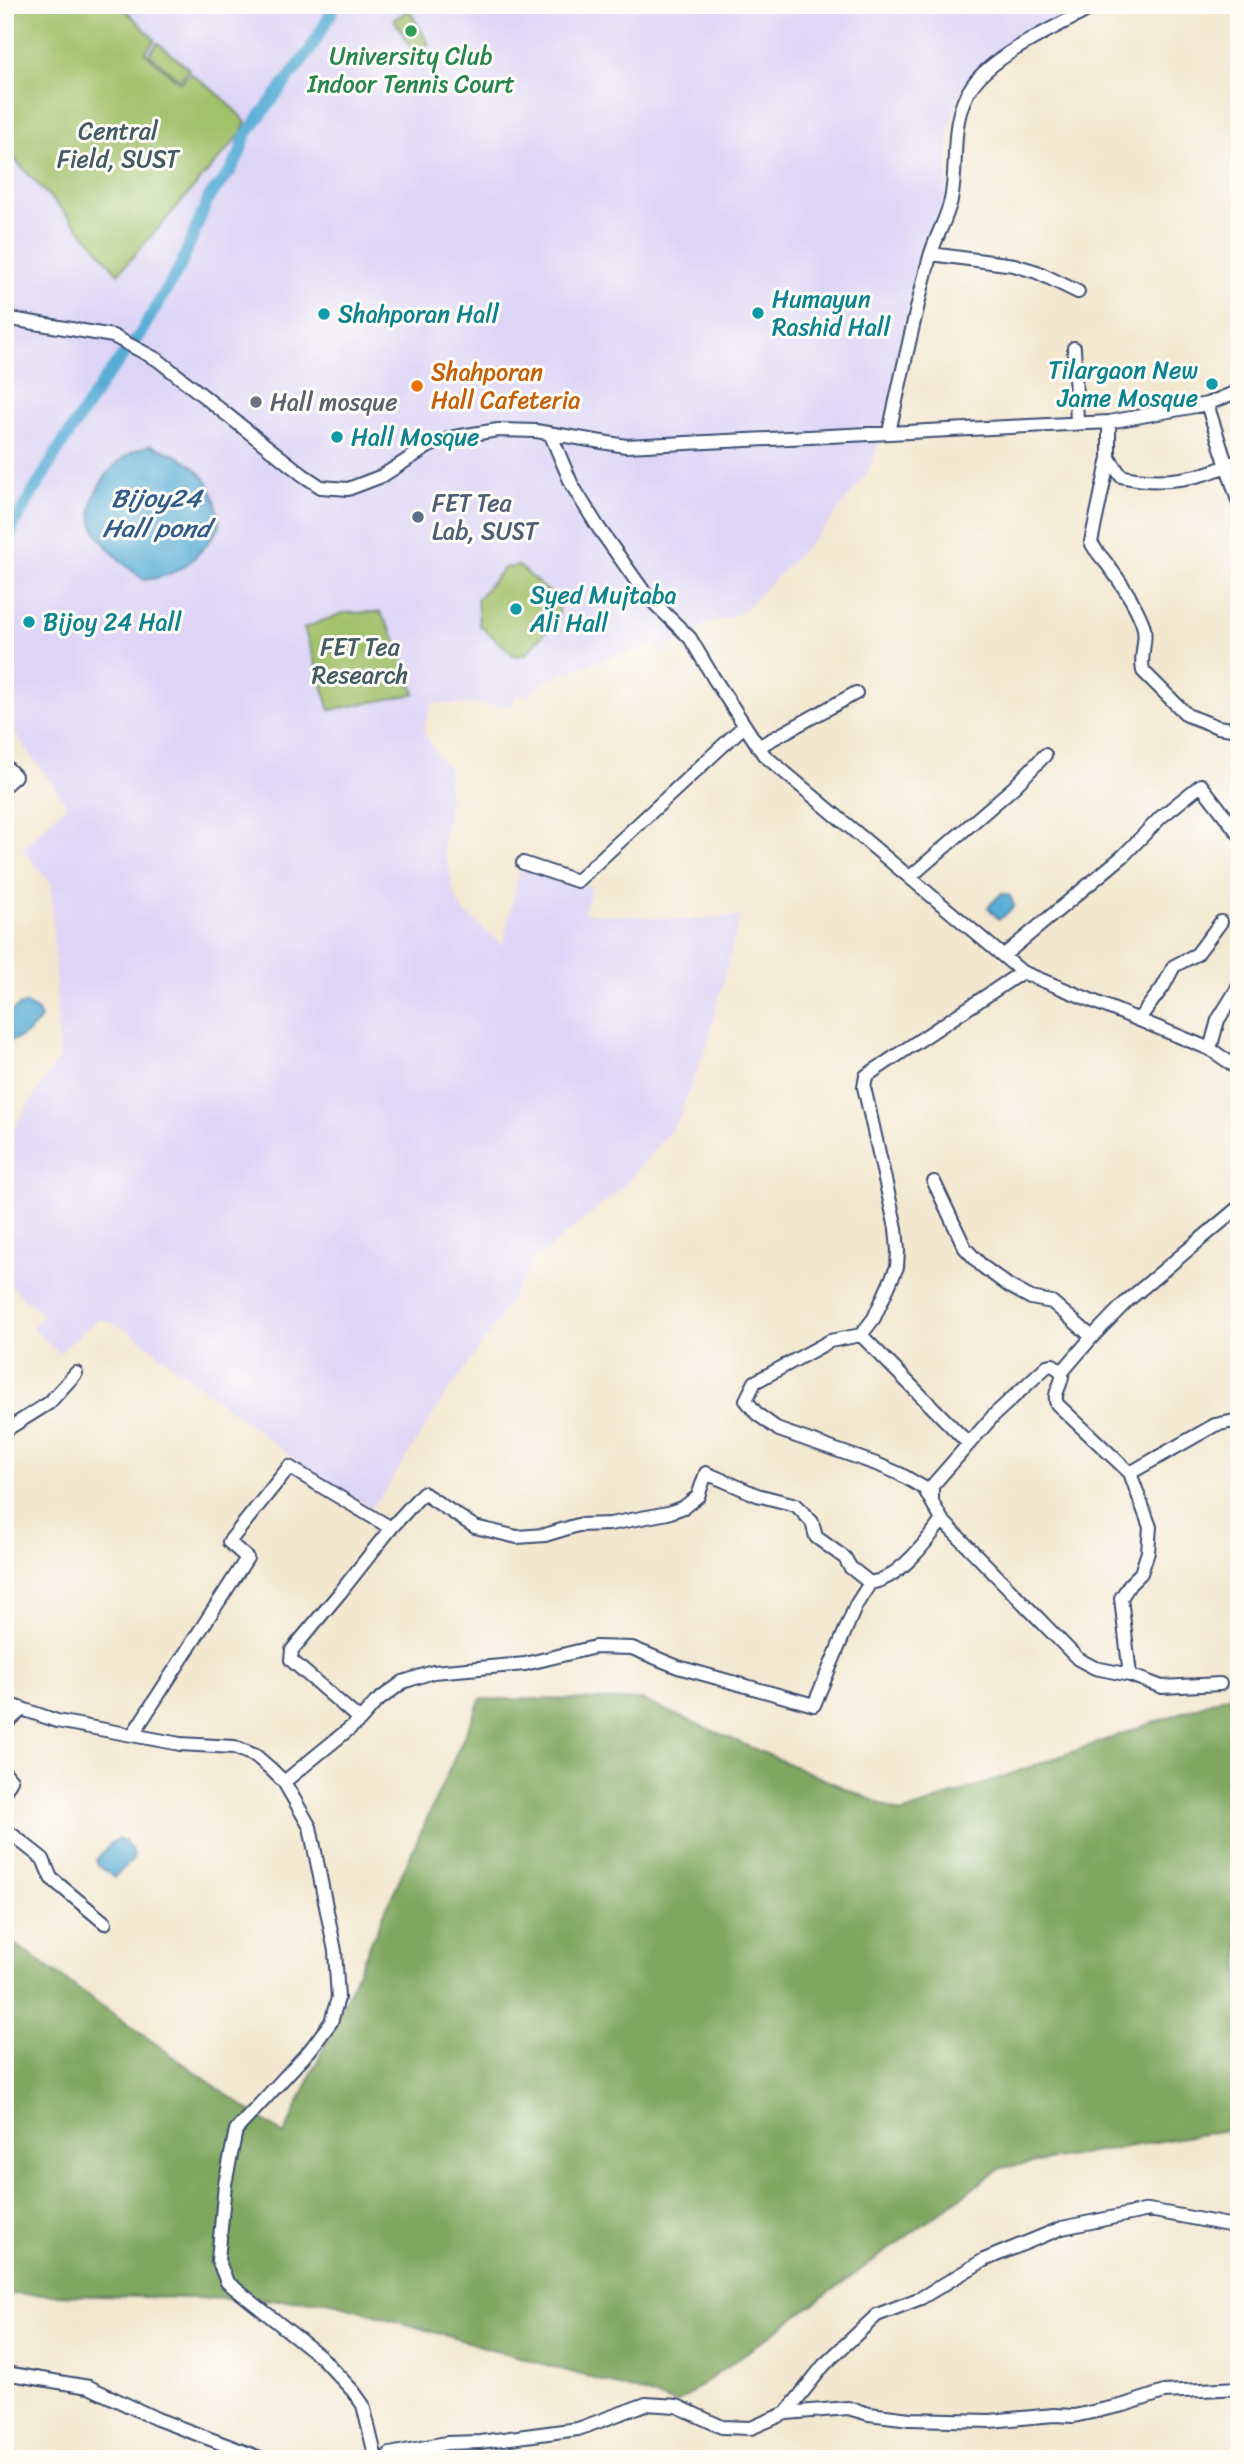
<svg xmlns="http://www.w3.org/2000/svg" width="1244" height="2464" font-family="Sriracha,sans-serif">
	<style>
		.built { fill: #ddd5f6 }
		.green { fill: #a1c16a; stroke: #5e7864; stroke-width: 2 }
		.forest { fill: #80a75e; stroke: #4e6b5e; stroke-width: 2 }
		.water { fill: #59add5; stroke: #3a6e9a; stroke-width: 2 }
		.lines { fill: none; stroke-linecap: round; stroke-linejoin: round }
		.canal { stroke: #59add5; stroke-width: 12 }
		.minor-casing { stroke: #3b4b6f; stroke-width: 16 }
		.minor { stroke: #fff; stroke-width: 12 }
		.leisure-dot { fill: #2e9e5b; stroke: #fdfcf7; stroke-width: 2.5 }
		.culture-dot { fill: #0f9aa8; stroke: #fdfcf7; stroke-width: 2.5 }
		.food-dot { fill: #e8710a; stroke: #fdfcf7; stroke-width: 2.5 }
		.worship-dot { fill: #6b7280; stroke: #fdfcf7; stroke-width: 2.5 }
		.service-dot { fill: #5c6f8a; stroke: #fdfcf7; stroke-width: 2.5 }
		.labels { text-anchor: middle; stroke-width: 6; stroke-linejoin: round; paint-order: stroke }
		.leisure-label { font-size: 24px; fill: #27864d; stroke: #fdfcf7 }
		.park-label { font-size: 24px; fill: #435b62; stroke: #fdfcf7 }
		.culture-label { font-size: 24px; fill: #0d838f; stroke: #fdfcf7; text-anchor: start }
		.food-label { font-size: 24px; fill: #c56008; stroke: #fdfcf7; text-anchor: start }
		.worship-label { font-size: 24px; fill: #5b616d; stroke: #fdfcf7; text-anchor: start }
		.service-label { font-size: 24px; fill: #4e5e75; stroke: #fdfcf7; text-anchor: start }
		.water-label { font-size: 26px; font-style: italic; fill: #315b88; stroke: #fdfcf7 }
	</style>
	<rect width="100%" height="100%" fill="#fdfcf7"/>
	<filter id="ink" filterUnits="userSpaceOnUse"><feTurbulence type="fractalNoise" baseFrequency=".0143" numOctaves="2"/><feDisplacementMap in="SourceGraphic" scale="14" xChannelSelector="R" yChannelSelector="G"/><feConvolveMatrix kernelMatrix="1 2 1 2 8 2 1 2 1" color-interpolation-filters="sRGB"/></filter>
	<filter id="wash" filterUnits="userSpaceOnUse"><feTurbulence type="fractalNoise" baseFrequency=".00686" numOctaves="4" result="noise"/><feDisplacementMap in="SourceGraphic" scale="28" xChannelSelector="R" yChannelSelector="G"/><feGaussianBlur stdDeviation="1.57" result="paint"/><feColorMatrix in="noise" values="0 0 0 0 0 0 0 0 0 0 0 0 0 0 0 0 0 1.4 0 .05"/><feComposite in="paint" operator="in"/></filter>
	<g filter="url(#wash)">
		<rect width="100%" height="100%" fill="#f3e7cf"/>
		<!-- built -->
		<path class="built" d="M 5,5 L 1081,5 L 997,53 L 966,82 L 959,94 L 950,125 L 947,193 L 915,289 L 880,441 L 868,472 L 830,521 L 804,549 L 741,613 L 705,625 L 691,635 L 687,631 L 663,655 L 652,646 L 611,657 L 547,680 L 528,696 L 518,694 L 512,706 L 432,703 L 423,730 L 438,756 L 449,769 L 448,813 L 443,844 L 454,892 L 461,909 L 503,945 L 520,866 L 592,887 L 584,913 L 686,920 L 740,916 L 707,1046 L 676,1124 L 623,1187 L 532,1263 L 491,1332 L 443,1399 L 387,1488 L 371,1508 L 299,1463 L 129,1331 L 99,1318 L 59,1353 L 32,1328 L 43,1315 L 5,1281 L 5,1149 L 20,1118 L 59,1057 L 51,884 L 22,848 L 67,805 L 5,720 Z"/>
		<!-- green -->
		<path class="green" d="M 21,5 L 121,5 L 155,40 L 145,53 L 180,83 L 190,73 L 222,97 L 246,122 L 240,135 L 118,274 L 92,242 L 5,149 L 5,23 Z
			M 409,10 L 429,44 L 414,53 L 394,19 Z
			M 158,43 L 189,69 L 180,80 L 149,54 Z
			M 519,566 L 559,601 L 559,616 L 525,655 L 515,656 L 479,625 L 477,599 L 504,568 Z
			M 380,612 L 397,642 L 415,694 L 330,710 L 304,628 L 343,613 Z"/>
		<!-- forest -->
		<path class="forest" d="M 1239,1692 L 1239,2128 L 1001,2168 L 677,2403 L 327,2301 L 5,2294 L 5,1937 L 284,2135 L 481,1699 L 642,1700 L 902,1813 Z"/>
		<!-- water -->
		<path class="water" d="M 150,445 C 196,460 216,479 220,527 C 199,556 181,577 144,580 C 128,568 95,541 92,520 C 87,496 108,469 126,456 C 133,451 142,448 150,445 Z
			M 1002,893 L 1010,896 L 1014,906 L 1003,917 L 998,919 L 988,907 Z
			M 26,1004 L 38,1011 L 41,1019 C 31,1030 21,1041 5,1041 L 5,1016 L 19,1006 Z
			M 118,1839 C 127,1842 131,1847 134,1856 L 132,1861 L 114,1877 L 98,1865 L 96,1860 L 110,1844 Z"/>
		<g class="lines">
			<!-- canal -->
			<path class="canal" d="M 5,554 L 14,524 L 57,452 L 104,380 L 140,334 L 180,267 L 209,197 L 230,172 L 240,153 L 245,136 L 310,50 L 336,5"/>
		</g>
	</g>
	<g filter="url(#ink)">
		<g class="lines">
			<!-- minor casing -->
			<g class="minor-casing">
				<path id="minor" d="M 931,254 L 1014,265 L 1037,272 L 1078,292
					M 5,318 L 113,336 L 158,360 L 303,475 L 321,487 L 348,489 L 382,476 L 429,446 L 454,437 L 498,430 L 536,431 L 626,446 L 1109,422 L 1207,404 L 1239,391
					M 1074,348 L 1077,423
					M 1207,404 L 1239,504
					M 1109,422 L 1109,458 L 1121,476 C 1161,486 1203,479 1239,460
					M 889,432 C 902,375 914,317 929,260 C 934,240 946,221 951,200 C 959,163 948,120 972,86 C 995,53 1061,25 1097,5
					M 550,433 L 572,485 L 598,527 L 647,596 L 690,638 L 713,677 L 764,755 L 1022,972 L 1210,1049 L 1239,1069
					M 1109,458 L 1091,542 C 1095,551 1101,556 1107,564 C 1120,581 1134,601 1142,622 C 1149,638 1139,654 1143,671 L 1187,715 L 1218,727 L 1239,730
					M 758,747 L 856,693
					M 5,766 L 15,776 L 5,785
					M 523,863 L 577,881 L 744,726
					M 910,877 L 1014,787 L 1045,755
					M 1003,956 L 1123,856 L 1161,817 L 1201,785 L 1239,834
					M 1022,972 L 866,1076 L 864,1087 L 896,1228 L 898,1251 L 897,1267 L 884,1296 L 874,1318 L 861,1335 L 830,1341 L 755,1382 L 746,1400 L 757,1414 L 779,1430 L 879,1465 L 900,1474 L 924,1488 L 942,1520 L 1078,1659 L 1095,1668 L 1130,1675 L 1162,1687 L 1220,1684
					M 1138,1020 L 1163,987 L 1174,966 L 1197,954 L 1221,922
					M 1210,1049 L 1218,1020 L 1239,986
					M 934,1182 L 965,1248 L 982,1266 L 1009,1286 L 1031,1298 L 1052,1302 L 1092,1337
					M 861,1335 L 969,1444
					M 5,1427 L 9,1428 L 49,1403 L 76,1373
					M 1130,1473 L 1215,1425 L 1239,1420
					M 932,1500 L 932,1486 L 994,1415 L 1047,1366 L 1053,1365 L 1062,1372
					M 1130,1675 L 1121,1598 L 1130,1584 L 1141,1573 L 1148,1552 L 1150,1527 L 1130,1473 L 1057,1404 C 1052,1392 1064,1384 1062,1372 L 1092,1337 L 1127,1301 L 1239,1207
					M 5,1703 L 57,1721 L 180,1744 L 234,1747 L 256,1756 L 272,1770 L 284,1782 L 310,1827 L 335,1951 L 338,1998 L 331,2022 L 310,2050 L 236,2130 L 225,2184 L 218,2260 L 227,2282 L 320,2356 L 353,2391 L 363,2405 L 376,2459
					M 360,1720 L 291,1660 L 292,1650 L 339,1594 L 391,1528
					M 5,1724 L 23,1709
					M 133,1734 L 247,1558 L 229,1542 L 289,1467 L 391,1528 L 423,1493 L 475,1527 L 517,1537 L 545,1535 L 578,1525 L 610,1524 L 668,1513 L 684,1507 L 698,1496 L 706,1473 L 757,1495 L 796,1505 L 812,1522 L 816,1537 L 845,1558 L 850,1567 L 870,1583
					M 5,1773 L 11,1780 L 5,1791
					M 284,1782 L 360,1720 L 376,1702 L 403,1682 L 433,1672 L 525,1664 L 595,1647 L 632,1648 L 678,1667 L 814,1705 L 856,1605 L 870,1583 C 899,1579 926,1543 942,1520
					M 5,1829 L 43,1859 L 51,1878 L 105,1923
					M 5,2373 L 89,2387 L 157,2419 L 263,2459
					M 786,2413 L 848,2408 L 869,2414 L 910,2419 L 990,2421 L 1054,2415 L 1074,2416 L 1124,2405 L 1164,2392 L 1239,2388
					M 385,2459 L 390,2454 L 446,2443 L 480,2442 L 578,2429 L 646,2404 L 677,2406 L 722,2427 L 751,2428 L 786,2413 L 824,2365 L 877,2315 L 921,2298 L 984,2260 L 1062,2228 L 1149,2210 L 1239,2227"/>
			</g>
			<!-- minor -->
			<use href="#minor" class="minor"/>
		</g>
	</g>
	<!-- markers -->
	<circle class="leisure-dot" cx="411" cy="31" r="7"/>
	<g class="culture-dot">
		<circle cx="758" cy="313" r="7"/>
		<circle cx="324" cy="314" r="7"/>
		<circle cx="1212" cy="384" r="7"/>
		<circle cx="337" cy="437" r="7"/>
		<circle cx="516" cy="609" r="7"/>
		<circle cx="29" cy="622" r="7"/>
	</g>
	<circle class="food-dot" cx="417" cy="386" r="7"/>
	<circle class="worship-dot" cx="256" cy="402" r="7"/>
	<circle class="service-dot" cx="418" cy="517" r="7"/>
	<g class="labels">
		<!-- leisure labels -->
		<g class="leisure-label">
			<text x="411" y="64">University Club<tspan x="411" dy="28">Indoor Tennis Court</tspan></text>
		</g>
		<!-- park labels -->
		<g class="park-label">
			<text x="118" y="139">Central<tspan x="118" dy="28">Field, SUST</tspan></text>
			<text x="360" y="655">FET Tea<tspan x="360" dy="28">Research</tspan></text>
		</g>
		<!-- culture labels -->
		<g class="culture-label">
			<text x="772" y="307">Humayun<tspan x="772" dy="28">Rashid Hall</tspan></text>
			<text x="338" y="322">Shahporan Hall</text>
			<text x="1198" y="378" text-anchor="end">Tilargaon New<tspan x="1198" dy="28">Jame Mosque</tspan></text>
			<text x="351" y="445">Hall Mosque</text>
			<text x="530" y="603">Syed Mujtaba<tspan x="530" dy="28">Ali Hall</tspan></text>
			<text x="43" y="630">Bijoy 24 Hall</text>
		</g>
		<!-- food labels -->
		<g class="food-label">
			<text x="431" y="380">Shahporan<tspan x="431" dy="28">Hall Cafeteria</tspan></text>
		</g>
		<!-- worship labels -->
		<g class="worship-label">
			<text x="270" y="410">Hall mosque</text>
		</g>
		<!-- service labels -->
		<g class="service-label">
			<text x="432" y="511">FET Tea<tspan x="432" dy="28">Lab, SUST</tspan></text>
		</g>
		<!-- water labels -->
		<g class="water-label">
			<text x="156" y="507">Bijoy24<tspan x="156" dy="30">Hall pond</tspan></text>
		</g>
	</g>
	<!-- margin -->
	<rect width="1244" height="2464" fill="none" stroke="#fdfcf7" stroke-width="28"/>
</svg>
